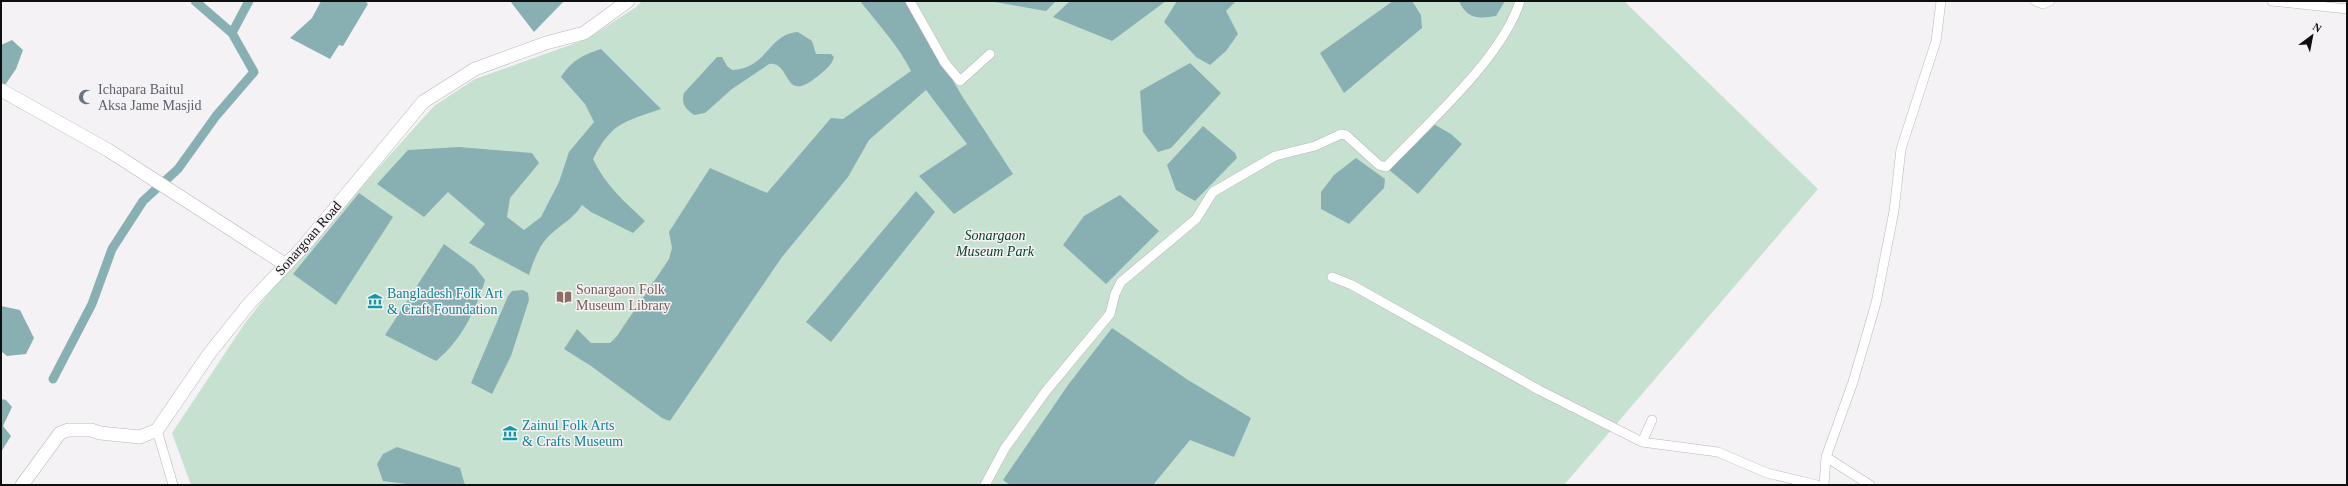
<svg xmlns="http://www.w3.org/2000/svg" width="2348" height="486" font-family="Georgia,serif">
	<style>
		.green { fill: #c6e1d0 }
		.water { fill: #88b0b3 }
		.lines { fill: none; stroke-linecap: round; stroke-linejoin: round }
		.canal { stroke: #88b0b3; stroke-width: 9 }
		.street-casing { stroke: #b9b6b9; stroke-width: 10 }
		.secondary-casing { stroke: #b9b6b9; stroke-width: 14 }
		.street { stroke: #fff; stroke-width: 9 }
		.secondary { stroke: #fff; stroke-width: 13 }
		.labels { text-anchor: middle; stroke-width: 3; stroke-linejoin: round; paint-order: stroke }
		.worship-label { font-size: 14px; fill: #5b616d; stroke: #f5f2f5; text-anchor: start }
		.park-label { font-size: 14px; font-style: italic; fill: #094329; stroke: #f5f2f5 }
		.street-label { font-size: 14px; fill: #100f10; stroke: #f5f2f5 }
		.education-label { font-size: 14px; fill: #785e54; stroke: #f5f2f5; text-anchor: start }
		.culture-label { font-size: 14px; fill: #0d838f; stroke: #f5f2f5; text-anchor: start }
	</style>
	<rect width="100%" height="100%" fill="#f5f2f5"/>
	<!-- green -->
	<path class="green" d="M 642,1 L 1624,1 L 1818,189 L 1564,485 L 191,485 L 172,433 L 245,323 L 291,265 L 434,106 L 475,79 L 587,39 L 636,7 Z"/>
	<!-- water -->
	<path class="water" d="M 321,1 L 365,1 L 368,4 L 343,46 L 339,45 L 330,59 L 290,38 L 312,18 Z
		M 510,1 L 564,1 L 534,32 Z
		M 860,1 L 906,1 L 962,96 L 1013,174 L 954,214 L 919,176 L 967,144 L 926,90 L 869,140 L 848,177 L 782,257 L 670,421 L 662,418 L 591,366 L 564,349 L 577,329 L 591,343 L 610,343 L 617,336 L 669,259 L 672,248 L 669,232 L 710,168 L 767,193 L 831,118 L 843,119 L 911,71 C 898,45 878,24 860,1 Z
		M 989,1 L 1056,1 L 1046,11 Z
		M 1070,1 L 1166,1 L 1112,41 L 1053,17 Z
		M 1177,1 L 1236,1 L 1226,11 L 1238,34 L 1226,51 L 1210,65 L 1196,57 L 1164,22 Z
		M 1393,1 L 1412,1 L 1421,15 L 1422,28 L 1344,93 L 1320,53 Z
		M 1459,1 L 1505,1 L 1496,16 C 1478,19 1467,19 1459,1 Z
		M 798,32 L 812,41 L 816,54 L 831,54 L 834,57 C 832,65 824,71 818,76 C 782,106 792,61 769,64 L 732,89 L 705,113 L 694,115 C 685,109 681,103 684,93 L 717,57 L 722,57 L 727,66 L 732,70 C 767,69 768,34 798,32 Z
		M 12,40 L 23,50 L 16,69 L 5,85 L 1,84 L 1,45 Z
		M 601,49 L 661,109 C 624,122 612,122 593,159 C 605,185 625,202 645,221 L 633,233 L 591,212 L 582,205 C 574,218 562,224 551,234 C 540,243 533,262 529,275 L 469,243 L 485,224 L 448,192 L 424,217 L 377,184 L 408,150 L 459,147 L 532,153 L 539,163 L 510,198 L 507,217 L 524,230 L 541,217 L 559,182 L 569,152 L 594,122 L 585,104 L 561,77 C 572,60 583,55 601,49 Z
		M 1190,63 L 1221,93 L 1171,148 L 1158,152 L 1143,132 L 1140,91 Z
		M 1430,122 L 1451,134 L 1462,144 L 1418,194 L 1388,169 Z
		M 1203,126 L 1235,153 L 1237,158 L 1195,201 L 1176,190 L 1167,165 Z
		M 1356,158 L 1385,179 L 1384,188 L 1349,224 L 1321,209 L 1321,192 L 1334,175 Z
		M 916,191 L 935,212 L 831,342 L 806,322 Z
		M 359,193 L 393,217 L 336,305 L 293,274 Z
		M 1120,195 L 1159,231 L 1106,284 L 1063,245 L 1084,216 Z
		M 444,244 L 474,266 L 485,280 C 477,309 460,342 436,361 L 385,335 Z
		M 523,290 L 528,293 L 529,300 L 511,356 L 492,394 L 471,383 L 508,296 L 512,291 Z
		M 1,306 L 20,310 L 34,338 L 26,354 L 7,356 L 1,351 Z
		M 1112,328 L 1188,380 L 1251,418 L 1234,457 L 1190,440 L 1153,485 L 1010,485 L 1003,480 L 1068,385 Z
		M 1,399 L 6,400 L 12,407 L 3,426 L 11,436 L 1,452 Z
		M 397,447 L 460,468 L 465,485 L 415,485 L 383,481 L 377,464 L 383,454 Z"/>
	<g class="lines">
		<!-- canal -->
		<path class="canal" d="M 195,1 L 232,33
			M 53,379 L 92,304 L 112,249 L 143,201 L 178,169 L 216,116 L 254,72 L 232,33 L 249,1"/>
		<!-- street casing -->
		<g class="street-casing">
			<path id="street" d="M 910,1 L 945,63 L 960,81 L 990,54
				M 2035,1 L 2043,4 L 2050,1
				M 2272,1 L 2347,9
				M 1332,277 L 1352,285 L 1539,390 L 1642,442 L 1718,452 L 1767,473 L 1817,485
				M 157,430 L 173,485
				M 1642,442 L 1652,420
				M 1826,457 L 1870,485
				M 985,485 L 1005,448 L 1046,391 L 1110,314 L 1115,294 L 1121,282 L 1196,219 L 1213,192 L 1275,156 L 1315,146 L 1341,134 L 1346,135 L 1379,165 L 1386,167 C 1427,124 1503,57 1520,1
				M 1824,485 L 1826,457 L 1853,382 L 1876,303 L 1894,211 L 1901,149 L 1936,41 L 1941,1"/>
		</g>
		<!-- secondary casing -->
		<g class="secondary-casing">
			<path id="secondary" d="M 1,90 L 108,150 L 286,265
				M 22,485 L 60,433 L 68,430 L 91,430 L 100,433 L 140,437 L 157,430 L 209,354 L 248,305 L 303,247 L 423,102 L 475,69 L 546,43 L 584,33 L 628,1"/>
		</g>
		<!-- street -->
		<use href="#street" class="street"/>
		<!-- secondary -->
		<use href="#secondary" class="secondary"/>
	</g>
	<!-- icons -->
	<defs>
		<g id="mosque-bare" transform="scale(1.2)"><path d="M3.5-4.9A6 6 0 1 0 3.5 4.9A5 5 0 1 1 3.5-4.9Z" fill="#6b7280" stroke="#f5f2f5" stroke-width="2.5" paint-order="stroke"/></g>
		<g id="library-bare" transform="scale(1.2)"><path d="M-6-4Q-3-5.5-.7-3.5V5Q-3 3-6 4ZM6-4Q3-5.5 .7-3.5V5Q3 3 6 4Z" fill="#8d6e63" stroke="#f5f2f5" stroke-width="2.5" paint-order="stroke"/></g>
		<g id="museum-bare" transform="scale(1.2)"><path d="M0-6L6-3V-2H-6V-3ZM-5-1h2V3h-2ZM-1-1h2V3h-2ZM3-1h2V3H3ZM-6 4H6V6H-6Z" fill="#0f9aa8" stroke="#f5f2f5" stroke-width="2.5" paint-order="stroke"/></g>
	</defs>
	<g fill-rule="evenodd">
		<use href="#mosque-bare" x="86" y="97"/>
		<use href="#library-bare" x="564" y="297"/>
		<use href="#museum-bare" x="375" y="301"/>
		<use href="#museum-bare" x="510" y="433"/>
	</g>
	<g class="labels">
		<!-- worship labels -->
		<g class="worship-label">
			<text x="98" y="94">Ichapara Baitul<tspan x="98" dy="16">Aksa Jame Masjid</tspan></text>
		</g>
		<!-- park labels -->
		<g class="park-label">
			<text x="995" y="240">Sonargaon<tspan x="995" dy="16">Museum Park</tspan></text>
		</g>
		<!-- street labels -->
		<g class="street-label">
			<text transform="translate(308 238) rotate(-49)" y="5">Sonargoan Road</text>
		</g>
		<!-- education labels -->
		<g class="education-label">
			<text x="576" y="294">Sonargaon Folk<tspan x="576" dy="16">Museum Library</tspan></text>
		</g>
		<!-- culture labels -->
		<g class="culture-label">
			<text x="387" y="298">Bangladesh Folk Art<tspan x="387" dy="16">&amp; Craft Foundation</tspan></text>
			<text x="522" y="430">Zainul Folk Arts<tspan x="522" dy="16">&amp; Crafts Museum</tspan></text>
		</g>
	</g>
	<!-- border -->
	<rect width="2348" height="486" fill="none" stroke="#100f10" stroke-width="4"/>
	<!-- north arrow -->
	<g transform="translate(2312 36) rotate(32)" stroke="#f5f2f5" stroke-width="3" paint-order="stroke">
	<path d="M0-3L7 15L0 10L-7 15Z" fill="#100f10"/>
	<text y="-6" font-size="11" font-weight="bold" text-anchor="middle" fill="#100f10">N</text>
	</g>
</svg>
